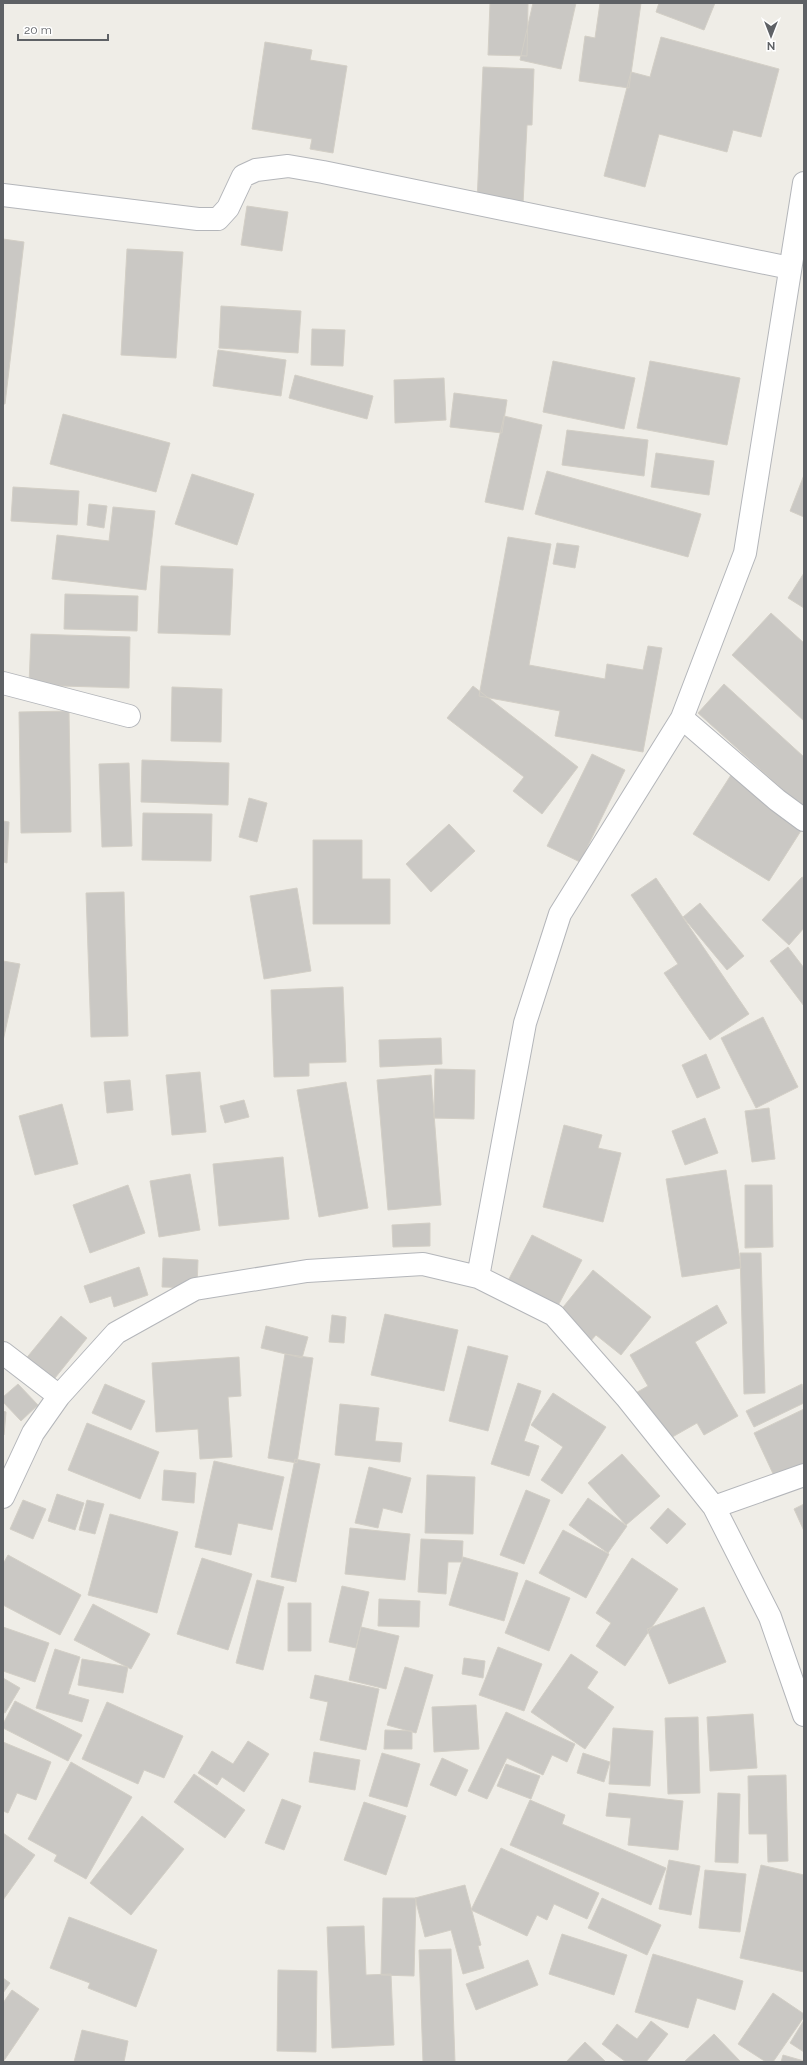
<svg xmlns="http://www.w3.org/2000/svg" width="807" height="2065" font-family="Raleway,sans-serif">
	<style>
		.building { fill: #cac8c4; stroke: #d3cfc6 }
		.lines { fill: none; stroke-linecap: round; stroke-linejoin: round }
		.minor-casing { stroke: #b4b6ba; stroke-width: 24 }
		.minor { stroke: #fff; stroke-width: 22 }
	</style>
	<rect width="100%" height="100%" fill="#efede7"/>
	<!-- building -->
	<path class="building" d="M 490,3 L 528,3 L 527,56 L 488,55 Z
		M 533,3 L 576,3 L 561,69 L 520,60 Z
		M 600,3 L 641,3 L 629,88 L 579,81 L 585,36 L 595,38 Z
		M 659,3 L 715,3 L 704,30 L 656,12 Z
		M 661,37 L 779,69 L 761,137 L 733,130 L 727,152 L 659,134 L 645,187 L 604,176 L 631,72 L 650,77 Z
		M 265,42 L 312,50 L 310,60 L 347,66 L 333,153 L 310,149 L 312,139 L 252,129 Z
		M 483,67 L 534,69 L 532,125 L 527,125 L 523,204 L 477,202 Z
		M 247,206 L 288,212 L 282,251 L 241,245 Z
		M 3,239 L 24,242 L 5,404 L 3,404 Z
		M 127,249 L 183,252 L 176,358 L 121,355 Z
		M 221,306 L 301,311 L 298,353 L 219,348 Z
		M 312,329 L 345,330 L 343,366 L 311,365 Z
		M 218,350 L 286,360 L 281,396 L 213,386 Z
		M 553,361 L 635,378 L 624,429 L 543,412 Z
		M 650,361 L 740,378 L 727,445 L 637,428 Z
		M 295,375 L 373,396 L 367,419 L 289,398 Z
		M 444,378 L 446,420 L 395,423 L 394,380 Z
		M 454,393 L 507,400 L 502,433 L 450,427 Z
		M 63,414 L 170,443 L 156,492 L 50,464 Z
		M 504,416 L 542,425 L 523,510 L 485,502 Z
		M 567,430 L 648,440 L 644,476 L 562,465 Z
		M 656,453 L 714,461 L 709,495 L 651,487 Z
		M 547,471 L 701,514 L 688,557 L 535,514 Z
		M 192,474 L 254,494 L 237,545 L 175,524 Z
		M 804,475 L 804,517 L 790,511 Z
		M 13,487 L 79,491 L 77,525 L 11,521 Z
		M 89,504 L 107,506 L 104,528 L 87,525 Z
		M 113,507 L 155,511 L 146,590 L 52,579 L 57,535 L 109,541 Z
		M 508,537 L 551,544 L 529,665 L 605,679 L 607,664 L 643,670 L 648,646 L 662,648 L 643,752 L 555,736 L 560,711 L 479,696 Z
		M 557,543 L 579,546 L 575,568 L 553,564 Z
		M 161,566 L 233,569 L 230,635 L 158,633 Z
		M 804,573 L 804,608 L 788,598 Z
		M 65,594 L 138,596 L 137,631 L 64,629 Z
		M 771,613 L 804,643 L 804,721 L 732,655 Z
		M 31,634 L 130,637 L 129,688 L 29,685 Z
		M 724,684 L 804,757 L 804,809 L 698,713 Z
		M 473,686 L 578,767 L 542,814 L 513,791 L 524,777 L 447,718 Z
		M 172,687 L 222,689 L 221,742 L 171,741 Z
		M 69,711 L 71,832 L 21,833 L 19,712 Z
		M 592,754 L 625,770 L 580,862 L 547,846 Z
		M 142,760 L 229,763 L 228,805 L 141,802 Z
		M 129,763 L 132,846 L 102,847 L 99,764 Z
		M 731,775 L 804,821 L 804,826 L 769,881 L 693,834 Z
		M 249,798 L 267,803 L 257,842 L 239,837 Z
		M 143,813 L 212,814 L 211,861 L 142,860 Z
		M 3,821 L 9,822 L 7,863 L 3,862 Z
		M 449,824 L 475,851 L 431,892 L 406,864 Z
		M 313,840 L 362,840 L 362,879 L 390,879 L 390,924 L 313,924 Z
		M 802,877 L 804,878 L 804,928 L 789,945 L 762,920 Z
		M 656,878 L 749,1014 L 710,1040 L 664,973 L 678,964 L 631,895 Z
		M 297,888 L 311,971 L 264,979 L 250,896 Z
		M 124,892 L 128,1036 L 91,1037 L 86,893 Z
		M 700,903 L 744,956 L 727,970 L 683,917 Z
		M 788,947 L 804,968 L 804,1006 L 770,961 Z
		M 3,961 L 20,964 L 3,1041 Z
		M 343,987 L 346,1062 L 309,1063 L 309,1076 L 274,1077 L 271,990 Z
		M 763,1017 L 798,1087 L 756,1108 L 721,1038 Z
		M 441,1038 L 442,1064 L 380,1067 L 379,1040 Z
		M 706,1054 L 720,1088 L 697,1098 L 682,1065 Z
		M 435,1069 L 475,1070 L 474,1119 L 434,1118 Z
		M 200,1072 L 206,1132 L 172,1135 L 166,1075 Z
		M 431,1075 L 441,1205 L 388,1210 L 377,1080 Z
		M 130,1080 L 133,1110 L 107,1113 L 104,1082 Z
		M 346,1082 L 368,1208 L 319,1217 L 297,1090 Z
		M 244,1100 L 249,1117 L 225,1123 L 220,1106 Z
		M 62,1104 L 78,1164 L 35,1175 L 19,1116 Z
		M 769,1108 L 775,1159 L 752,1162 L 745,1111 Z
		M 705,1118 L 718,1153 L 685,1165 L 672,1131 Z
		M 564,1125 L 602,1135 L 598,1148 L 621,1153 L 603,1222 L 543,1207 Z
		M 283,1157 L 289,1219 L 219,1226 L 213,1164 Z
		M 726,1170 L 741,1268 L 682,1277 L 666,1179 Z
		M 190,1174 L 200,1230 L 159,1237 L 150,1181 Z
		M 128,1185 L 145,1233 L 90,1253 L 73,1205 Z
		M 745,1185 L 772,1185 L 773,1247 L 745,1248 Z
		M 430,1223 L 430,1246 L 393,1247 L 392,1225 Z
		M 532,1235 L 582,1260 L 550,1321 L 501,1294 Z
		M 740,1253 L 761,1253 L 765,1393 L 744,1394 Z
		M 163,1258 L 198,1260 L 197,1288 L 162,1287 Z
		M 139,1267 L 148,1295 L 114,1307 L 111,1296 L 90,1303 L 84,1286 Z
		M 593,1270 L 651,1317 L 621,1355 L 596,1335 L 589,1343 L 556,1316 Z
		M 717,1305 L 727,1323 L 695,1342 L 738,1416 L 704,1435 L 697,1423 L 660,1444 L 632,1395 L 648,1386 L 630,1355 Z
		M 385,1314 L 458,1330 L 444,1391 L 371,1375 Z
		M 332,1315 L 346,1317 L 344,1343 L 329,1342 Z
		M 61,1316 L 87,1338 L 51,1383 L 24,1361 Z
		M 266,1326 L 308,1337 L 302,1358 L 261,1348 Z
		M 468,1346 L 508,1356 L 488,1431 L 449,1421 Z
		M 285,1354 L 313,1358 L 297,1463 L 268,1458 Z
		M 239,1357 L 241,1396 L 228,1397 L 232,1457 L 200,1459 L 198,1429 L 156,1432 L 152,1363 Z
		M 518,1383 L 541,1391 L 524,1441 L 539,1446 L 529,1476 L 491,1464 Z
		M 18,1384 L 38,1405 L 21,1421 L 3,1402 L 3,1397 Z
		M 105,1384 L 145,1401 L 131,1430 L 92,1413 Z
		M 802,1384 L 804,1403 L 754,1427 L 746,1411 Z
		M 553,1393 L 606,1427 L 562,1494 L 541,1480 L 563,1447 L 531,1425 Z
		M 340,1404 L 379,1408 L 375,1441 L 402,1443 L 400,1462 L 335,1455 Z
		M 804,1409 L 804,1464 L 775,1478 L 754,1433 Z
		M 3,1411 L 6,1412 L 4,1435 L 3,1435 Z
		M 87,1423 L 159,1452 L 140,1499 L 68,1470 Z
		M 622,1454 L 660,1496 L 626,1525 L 588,1483 Z
		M 295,1459 L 320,1464 L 296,1582 L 271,1577 Z
		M 214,1461 L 284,1477 L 272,1530 L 238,1523 L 231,1555 L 195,1547 Z
		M 369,1467 L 411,1478 L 402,1513 L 383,1508 L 378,1528 L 355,1523 Z
		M 164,1470 L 196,1473 L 194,1503 L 162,1500 Z
		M 427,1475 L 475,1477 L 473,1534 L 425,1533 Z
		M 526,1490 L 550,1500 L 524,1564 L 500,1555 Z
		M 57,1494 L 84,1503 L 75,1530 L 48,1521 Z
		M 588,1498 L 627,1526 L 608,1553 L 569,1525 Z
		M 23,1500 L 46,1509 L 33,1539 L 10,1529 Z
		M 87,1500 L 104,1504 L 95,1534 L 79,1530 Z
		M 804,1504 L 804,1531 L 794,1509 Z
		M 668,1508 L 686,1524 L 667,1544 L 650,1528 Z
		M 110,1514 L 178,1532 L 157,1613 L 88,1595 Z
		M 350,1528 L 410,1534 L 405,1580 L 345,1574 Z
		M 563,1530 L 609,1554 L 586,1598 L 539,1573 Z
		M 421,1539 L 463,1541 L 462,1562 L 448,1562 L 446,1594 L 418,1592 Z
		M 8,1555 L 81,1595 L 60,1635 L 3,1605 L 3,1564 Z
		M 463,1557 L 518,1573 L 504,1621 L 449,1605 Z
		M 202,1558 L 252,1574 L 228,1650 L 177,1634 Z
		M 632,1558 L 678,1589 L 625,1666 L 596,1646 L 611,1623 L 596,1613 Z
		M 257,1580 L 284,1587 L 263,1670 L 236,1663 Z
		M 526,1580 L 570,1598 L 549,1651 L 505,1633 Z
		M 342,1586 L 369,1592 L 356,1648 L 329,1642 Z
		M 379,1599 L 420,1601 L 419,1627 L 378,1626 Z
		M 288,1603 L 311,1603 L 311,1651 L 288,1651 Z
		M 93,1604 L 150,1634 L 131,1669 L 74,1640 Z
		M 704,1607 L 726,1662 L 669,1684 L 647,1629 Z
		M 3,1627 L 49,1643 L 35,1682 L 3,1671 Z
		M 361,1627 L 399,1636 L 386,1689 L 349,1680 Z
		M 498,1647 L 542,1664 L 524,1711 L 479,1695 Z
		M 55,1649 L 80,1657 L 68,1694 L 89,1700 L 82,1722 L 36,1708 Z
		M 571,1654 L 598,1672 L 587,1688 L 614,1707 L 585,1749 L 531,1712 Z
		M 464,1658 L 485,1661 L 483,1678 L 462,1674 Z
		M 82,1659 L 128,1667 L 123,1693 L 78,1685 Z
		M 405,1667 L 433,1675 L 416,1733 L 387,1725 Z
		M 315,1675 L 379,1689 L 366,1750 L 320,1740 L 328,1702 L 310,1698 Z
		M 3,1678 L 20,1688 L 5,1713 L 3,1712 Z
		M 15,1701 L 82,1735 L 68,1761 L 3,1728 L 3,1724 Z
		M 107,1702 L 183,1736 L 164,1778 L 144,1770 L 138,1784 L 82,1759 Z
		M 476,1705 L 479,1749 L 434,1752 L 432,1707 Z
		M 506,1712 L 575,1744 L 567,1762 L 552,1755 L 543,1775 L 507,1758 L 487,1799 L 468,1791 Z
		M 753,1714 L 757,1768 L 710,1771 L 707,1717 Z
		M 698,1717 L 700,1793 L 668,1794 L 665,1718 Z
		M 613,1728 L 653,1731 L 650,1786 L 609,1784 Z
		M 385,1730 L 412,1731 L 412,1749 L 384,1749 Z
		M 248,1741 L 269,1754 L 244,1792 L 222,1777 L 217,1785 L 198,1773 L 212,1751 L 233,1764 Z
		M 3,1742 L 51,1762 L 36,1800 L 17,1793 L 8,1813 L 3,1811 Z
		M 314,1752 L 360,1760 L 355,1790 L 309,1782 Z
		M 382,1753 L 420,1764 L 407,1807 L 369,1796 Z
		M 583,1753 L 610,1762 L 604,1782 L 577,1773 Z
		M 442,1758 L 468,1770 L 456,1796 L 430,1785 Z
		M 71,1762 L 132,1797 L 86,1879 L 54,1861 L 57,1855 L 28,1839 Z
		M 506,1764 L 540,1776 L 531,1799 L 497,1786 Z
		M 194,1774 L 245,1810 L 225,1838 L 174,1802 Z
		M 786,1775 L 788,1861 L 768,1862 L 767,1834 L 749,1834 L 748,1776 Z
		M 609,1793 L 683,1801 L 678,1850 L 628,1845 L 631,1818 L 606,1816 Z
		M 718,1793 L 740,1794 L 738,1863 L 715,1862 Z
		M 282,1799 L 301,1806 L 284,1850 L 265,1843 Z
		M 530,1800 L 565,1815 L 562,1824 L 666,1868 L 651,1905 L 510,1845 Z
		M 364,1802 L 406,1816 L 386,1875 L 344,1860 Z
		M 142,1816 L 184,1849 L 131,1915 L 90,1883 Z
		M 3,1833 L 35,1855 L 3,1900 Z
		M 501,1848 L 599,1893 L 587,1919 L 554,1904 L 547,1920 L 537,1915 L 527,1936 L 471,1910 Z
		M 669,1860 L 700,1866 L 691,1915 L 659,1909 Z
		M 761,1865 L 804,1875 L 804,1972 L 740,1958 Z
		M 705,1870 L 746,1874 L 740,1932 L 699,1928 Z
		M 465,1885 L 481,1945 L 478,1946 L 484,1968 L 463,1974 L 451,1930 L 425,1937 L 415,1898 Z
		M 383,1898 L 416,1898 L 414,1976 L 381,1975 Z
		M 602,1898 L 661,1925 L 647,1955 L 588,1928 Z
		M 69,1917 L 157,1950 L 136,2007 L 88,1988 L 90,1983 L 50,1968 Z
		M 364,1926 L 366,1975 L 391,1974 L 394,2045 L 332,2048 L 327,1927 Z
		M 562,1934 L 627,1955 L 614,1995 L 549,1974 Z
		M 451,1949 L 455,2062 L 423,2062 L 419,1950 Z
		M 653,1954 L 743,1981 L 735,2010 L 697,1998 L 688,2028 L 635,2012 Z
		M 528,1960 L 538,1985 L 476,2010 L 466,1984 Z
		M 278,1970 L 317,1971 L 316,2052 L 277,2051 Z
		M 3,1978 L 10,1983 L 3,1993 Z
		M 12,1990 L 39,2009 L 3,2062 L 3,2003 Z
		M 773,1993 L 804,2014 L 804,2017 L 773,2062 L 766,2062 L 738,2044 Z
		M 804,2020 L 804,2052 L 790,2043 Z
		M 651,2021 L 668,2034 L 646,2062 L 626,2062 L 602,2044 L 617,2024 L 637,2039 Z
		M 82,2030 L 128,2041 L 124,2062 L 74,2062 Z
		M 714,2034 L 740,2061 L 684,2062 Z
		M 585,2042 L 606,2062 L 566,2062 Z
		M 783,2055 L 804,2061 L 804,2062 L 781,2062 Z"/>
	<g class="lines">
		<!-- minor casing -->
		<g class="minor-casing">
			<path id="minor" d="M 3,195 L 198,219 L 218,219 L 228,208 L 243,176 L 256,170 L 288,166 L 323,172 L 790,268
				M 3,683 L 129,716
				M 682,718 L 777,800 L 804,820
				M 478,1277 L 525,1023 L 560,914 L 682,718 L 745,553 L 804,183
				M 3,1353 L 59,1396
				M 3,1497 L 33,1433 L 59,1396 L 116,1333 L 195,1289 L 307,1271 L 423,1264 L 478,1277 L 554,1315 L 626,1397 L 714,1507 L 770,1617 L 804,1715
				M 714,1507 L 804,1475"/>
		</g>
		<!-- minor -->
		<use href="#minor" class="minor"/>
	</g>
	<!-- border -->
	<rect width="807" height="2065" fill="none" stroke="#5e6165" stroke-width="8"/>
	<!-- north arrow -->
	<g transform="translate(771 36) rotate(180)" stroke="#ffffff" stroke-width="3" paint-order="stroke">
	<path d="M0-3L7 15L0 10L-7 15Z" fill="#5e6165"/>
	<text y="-6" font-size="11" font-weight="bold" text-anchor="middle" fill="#5e6165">N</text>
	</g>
	<!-- scale -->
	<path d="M18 34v6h90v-6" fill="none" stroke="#5e6165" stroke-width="2"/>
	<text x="24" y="34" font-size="12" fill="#5e6165" stroke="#ffffff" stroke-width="3" paint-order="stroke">20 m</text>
</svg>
